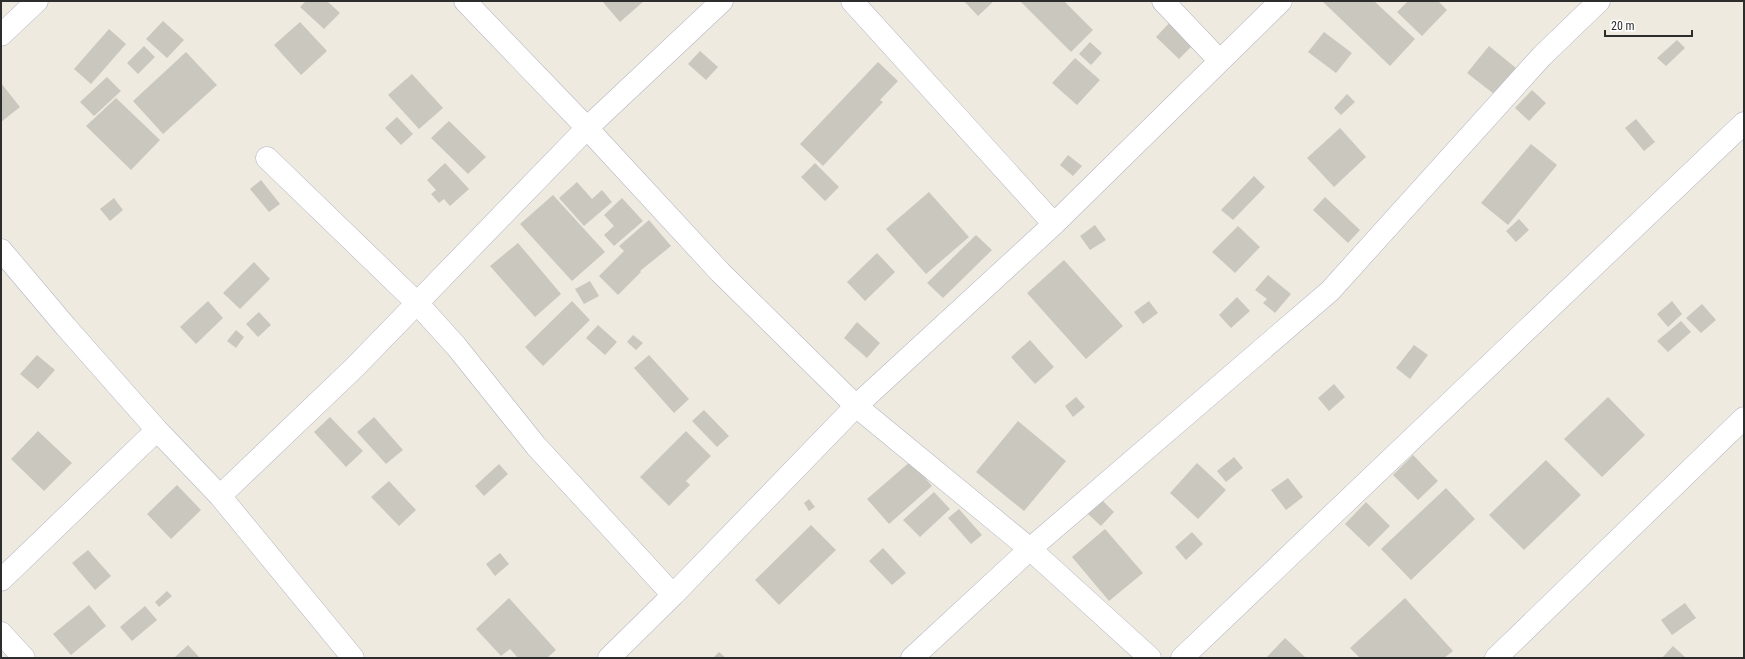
<svg xmlns="http://www.w3.org/2000/svg" width="1745" height="659" font-family="'Roboto Condensed',sans-serif">
	<style>
		.building { fill: #cac7bf }
		.lines { fill: none; stroke-linecap: round; stroke-linejoin: round }
		.minor-casing { stroke: #b3b5c1; stroke-width: 23 }
		.minor { stroke: #fff; stroke-width: 22 }
	</style>
	<rect width="100%" height="100%" fill="#efeae0"/>
	<!-- building -->
	<path class="building" d="M 306,1 L 327,1 L 340,13 L 324,29 L 300,7 Z
		M 602,1 L 644,1 L 620,22 Z
		M 964,1 L 994,1 L 978,16 Z
		M 1020,1 L 1064,1 L 1093,30 L 1071,52 Z
		M 1322,1 L 1374,1 L 1415,39 L 1390,66 Z
		M 1408,1 L 1438,1 L 1447,10 L 1422,36 L 1397,12 Z
		M 1172,20 L 1195,43 L 1179,59 L 1156,37 Z
		M 163,21 L 184,40 L 167,58 L 146,39 Z
		M 300,22 L 327,51 L 301,75 L 274,45 Z
		M 109,29 L 126,44 L 91,84 L 74,69 Z
		M 1324,32 L 1352,53 L 1336,73 L 1308,52 Z
		M 1677,40 L 1685,48 L 1666,66 L 1657,58 Z
		M 1090,42 L 1102,53 L 1091,65 L 1079,54 Z
		M 144,46 L 155,57 L 138,74 L 127,63 Z
		M 1489,46 L 1516,68 L 1494,94 L 1467,73 Z
		M 700,51 L 718,67 L 706,80 L 688,64 Z
		M 186,52 L 217,85 L 163,134 L 133,101 Z
		M 1075,58 L 1100,80 L 1077,105 L 1052,83 Z
		M 878,62 L 898,81 L 880,100 L 883,102 L 823,166 L 800,144 Z
		M 412,74 L 443,108 L 419,129 L 388,95 Z
		M 107,77 L 121,91 L 94,116 L 80,102 Z
		M 1,83 L 20,107 L 1,122 Z
		M 1532,90 L 1546,103 L 1529,121 L 1515,108 Z
		M 1347,94 L 1355,102 L 1341,115 L 1334,108 Z
		M 116,98 L 160,140 L 131,170 L 86,126 Z
		M 397,117 L 413,134 L 401,145 L 385,128 Z
		M 1636,119 L 1655,142 L 1644,151 L 1625,128 Z
		M 449,121 L 486,157 L 468,174 L 431,138 Z
		M 1340,128 L 1366,157 L 1334,187 L 1307,158 Z
		M 1531,144 L 1557,165 L 1508,225 L 1481,203 Z
		M 1068,155 L 1082,166 L 1073,176 L 1060,165 Z
		M 445,163 L 469,189 L 450,206 L 444,199 L 439,203 L 431,194 L 436,190 L 427,180 Z
		M 815,163 L 839,187 L 825,201 L 801,177 Z
		M 1254,176 L 1265,187 L 1233,220 L 1221,210 Z
		M 261,180 L 280,204 L 269,212 L 250,189 Z
		M 577,182 L 592,199 L 602,190 L 612,202 L 584,226 L 559,198 Z
		M 929,192 L 969,237 L 926,274 L 886,229 Z
		M 553,195 L 605,252 L 572,281 L 520,224 Z
		M 1325,197 L 1360,230 L 1348,243 L 1313,210 Z
		M 114,198 L 123,210 L 110,221 L 100,209 Z
		M 622,198 L 643,221 L 614,246 L 604,235 L 614,226 L 604,215 Z
		M 1519,219 L 1529,230 L 1516,242 L 1506,231 Z
		M 649,220 L 671,246 L 640,271 L 641,272 L 618,295 L 599,276 L 624,251 L 619,246 Z
		M 1095,225 L 1106,240 L 1090,250 L 1080,236 Z
		M 1238,226 L 1260,247 L 1235,273 L 1212,252 Z
		M 976,235 L 992,250 L 943,298 L 927,283 Z
		M 518,243 L 561,294 L 535,317 L 490,266 Z
		M 877,253 L 895,272 L 865,301 L 847,282 Z
		M 1064,260 L 1123,326 L 1086,359 L 1027,293 Z
		M 254,262 L 270,279 L 240,309 L 223,293 Z
		M 1268,275 L 1291,294 L 1275,313 L 1263,303 L 1267,299 L 1255,290 Z
		M 590,281 L 599,296 L 584,304 L 575,289 Z
		M 1237,297 L 1250,311 L 1231,328 L 1219,315 Z
		M 208,301 L 223,318 L 196,344 L 180,327 Z
		M 572,301 L 590,320 L 543,366 L 525,347 Z
		M 1149,301 L 1158,313 L 1143,324 L 1134,312 Z
		M 1672,301 L 1682,314 L 1668,327 L 1657,314 Z
		M 1702,304 L 1716,320 L 1701,333 L 1686,318 Z
		M 259,312 L 271,325 L 258,337 L 246,324 Z
		M 1681,321 L 1691,332 L 1668,352 L 1657,341 Z
		M 857,322 L 880,343 L 867,358 L 844,338 Z
		M 598,325 L 617,342 L 605,355 L 586,338 Z
		M 236,330 L 244,337 L 236,348 L 227,341 Z
		M 633,335 L 643,343 L 636,350 L 627,342 Z
		M 1030,340 L 1054,367 L 1035,384 L 1011,357 Z
		M 1414,345 L 1428,355 L 1410,379 L 1396,368 Z
		M 37,355 L 55,370 L 38,389 L 20,374 Z
		M 649,355 L 689,399 L 674,413 L 634,368 Z
		M 1334,384 L 1345,397 L 1329,411 L 1318,398 Z
		M 1076,397 L 1085,407 L 1073,417 L 1065,406 Z
		M 1608,397 L 1645,435 L 1602,477 L 1564,439 Z
		M 704,410 L 729,436 L 717,447 L 692,421 Z
		M 330,417 L 363,451 L 346,467 L 314,432 Z
		M 374,417 L 403,450 L 386,464 L 357,432 Z
		M 1018,421 L 1066,461 L 1024,511 L 976,472 Z
		M 38,431 L 72,463 L 44,491 L 11,459 Z
		M 686,431 L 711,456 L 686,481 L 690,485 L 669,506 L 640,477 Z
		M 1413,455 L 1438,481 L 1418,500 L 1393,475 Z
		M 1234,457 L 1243,468 L 1226,482 L 1217,471 Z
		M 1546,460 L 1581,495 L 1524,550 L 1489,515 Z
		M 911,461 L 932,486 L 889,524 L 867,499 Z
		M 1197,463 L 1226,490 L 1198,519 L 1170,493 Z
		M 499,464 L 508,474 L 484,496 L 475,486 Z
		M 1288,478 L 1303,497 L 1286,510 L 1271,490 Z
		M 389,481 L 416,510 L 399,526 L 371,497 Z
		M 177,485 L 201,510 L 171,539 L 147,514 Z
		M 1446,488 L 1475,519 L 1411,580 L 1381,549 Z
		M 934,492 L 950,509 L 920,537 L 903,520 Z
		M 809,499 L 815,507 L 809,511 L 804,503 Z
		M 1101,499 L 1114,512 L 1101,526 L 1088,514 Z
		M 1366,502 L 1390,526 L 1369,547 L 1345,524 Z
		M 959,509 L 982,535 L 971,544 L 948,518 Z
		M 811,525 L 836,550 L 779,605 L 755,580 Z
		M 1105,529 L 1143,573 L 1109,601 L 1072,557 Z
		M 1192,532 L 1203,544 L 1186,560 L 1175,547 Z
		M 883,548 L 906,573 L 892,585 L 869,561 Z
		M 88,550 L 111,576 L 95,590 L 72,563 Z
		M 500,553 L 509,564 L 495,576 L 486,564 Z
		M 167,591 L 172,596 L 159,607 L 155,602 Z
		M 509,598 L 556,650 L 547,658 L 518,658 L 510,649 L 501,656 L 476,629 Z
		M 1405,598 L 1453,651 L 1444,658 L 1360,658 L 1350,648 Z
		M 1685,603 L 1696,618 L 1672,635 L 1661,620 Z
		M 89,605 L 106,626 L 71,655 L 53,634 Z
		M 145,606 L 157,620 L 132,641 L 120,627 Z
		M 1285,638 L 1306,658 L 1266,658 Z
		M 188,645 L 200,658 L 174,658 Z
		M 1673,646 L 1686,658 L 1662,658 Z
		M 719,652 L 726,658 L 713,658 Z"/>
	<g class="lines">
		<!-- minor casing -->
		<g class="minor-casing">
			<path id="minor" d="M 465,1 L 587,128 L 720,272 L 856,406 L 1030,549 L 1150,658
				M 852,1 L 1054,224
				M 1163,1 L 1219,60
				M 1,35 L 37,1
				M 267,158 L 417,303 L 456,346 L 536,446 L 673,595
				M 1,250 L 66,327 L 157,430 L 220,496 L 353,658
				M 220,496 L 355,367 L 587,128 L 722,1
				M 1,580 L 157,430
				M 1,633 L 24,658
				M 609,658 L 673,595 L 856,406 L 1054,224 L 1281,1
				M 912,658 L 1030,549 L 1330,291 L 1542,56 L 1599,1
				M 1182,658 L 1744,123
				M 1496,658 L 1744,418"/>
		</g>
		<!-- minor -->
		<use href="#minor" class="minor"/>
	</g>
	<!-- border -->
	<rect width="1745" height="659" fill="none" stroke="#2d2d2d" stroke-width="4"/>
	<!-- scale -->
	<path d="M1605 30v6h87v-6" fill="none" stroke="#2d2d2d" stroke-width="2"/>
	<text x="1611" y="30" font-size="12" fill="#2d2d2d" stroke="#ffffff" stroke-width="3" paint-order="stroke">20 m</text>
</svg>
